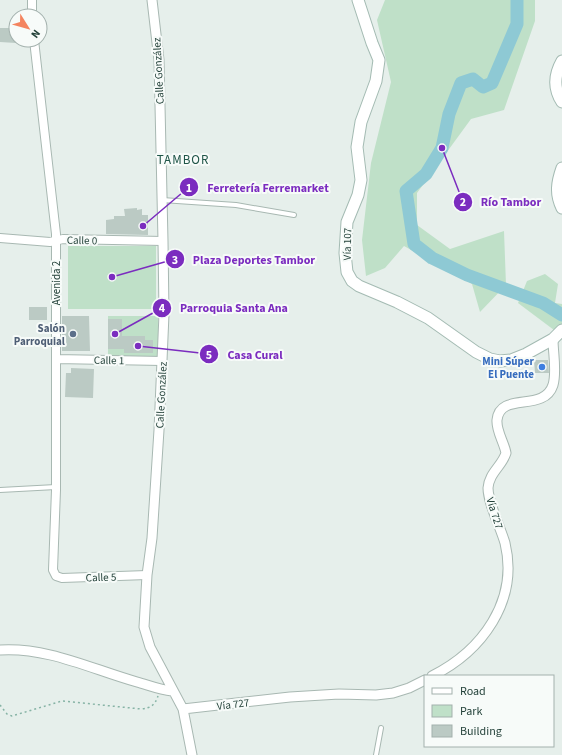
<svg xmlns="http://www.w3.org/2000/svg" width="562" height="755" font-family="'Source Sans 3',sans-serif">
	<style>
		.green { fill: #bfe0c8 }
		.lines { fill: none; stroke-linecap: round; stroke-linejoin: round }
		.river { stroke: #8ec9d4; stroke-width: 13 }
		.building { fill: #bbcac4 }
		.service-casing { stroke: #a8b8b2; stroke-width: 6 }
		.minor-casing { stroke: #a8b8b2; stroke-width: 10 }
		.tertiary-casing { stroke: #a8b8b2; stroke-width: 11 }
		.secondary-casing { stroke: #a4bbb3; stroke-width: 13 }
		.path { stroke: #86b3a5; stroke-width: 1.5; stroke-dasharray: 2 3; stroke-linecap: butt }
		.service { stroke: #fff; stroke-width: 4 }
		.minor { stroke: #fff; stroke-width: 8 }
		.tertiary { stroke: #fff; stroke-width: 9 }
		.secondary { stroke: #fff; stroke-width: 11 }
		.service-dot { fill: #5c6f8a; stroke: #f7fbf9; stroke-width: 1.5 }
		.shop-dot { fill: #3f7fe0; stroke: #f7fbf9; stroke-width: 1.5 }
		.labels { text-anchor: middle; stroke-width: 4; stroke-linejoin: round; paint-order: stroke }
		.street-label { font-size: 11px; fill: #24423a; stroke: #f7fbf9 }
		.service-label { font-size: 11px; font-weight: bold; fill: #4e5e75; stroke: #f7fbf9; text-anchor: end }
		.shop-label { font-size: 11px; font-weight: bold; fill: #366cbe; stroke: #f7fbf9; text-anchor: end }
		.quarter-label { font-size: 13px; letter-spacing: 1px; fill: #1f5548; stroke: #f7fbf9 }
		.leader { fill: none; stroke: #7b2cbf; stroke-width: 1.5 }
		.callout-dot { fill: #7b2cbf; stroke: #f7fbf9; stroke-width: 1.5 }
		.mark-label { font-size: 12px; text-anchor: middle; font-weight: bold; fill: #fff }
		.callout-label { font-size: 12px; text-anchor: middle; font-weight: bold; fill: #7b2cbf; stroke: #f7fbf9; stroke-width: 4; stroke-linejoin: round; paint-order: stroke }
	</style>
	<rect width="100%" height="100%" fill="#e6efeb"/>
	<!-- green -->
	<path class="green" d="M 385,0 L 535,0 L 535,21 L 504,110 L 471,119 L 417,193 L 417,225 L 450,249 L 504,231 L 506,285 L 480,312 L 472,284 L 404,246 L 385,268 L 366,276 L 362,240 L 371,163 L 391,82 L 377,20 Z
		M 68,246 L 156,246 L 156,309 L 68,309 Z
		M 545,274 L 558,284 L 555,303 L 562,304 L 562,336 L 518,303 L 527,281 Z
		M 108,316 L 158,316 L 158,357 L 108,357 L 108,349 L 122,348 L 122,319 L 108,319 Z"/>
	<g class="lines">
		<!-- river -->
		<path class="river" d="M 517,0 L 517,24 L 492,83 L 483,87 L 473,79 L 461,83 L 449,114 L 442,148 L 426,174 L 406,191 L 414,244 L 432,258 L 467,275 L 543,303 L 562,315"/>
	</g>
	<!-- building -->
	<path class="building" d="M 0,28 L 16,28 L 16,43 L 0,42 Z
		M 137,208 L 137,210 L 142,209 L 142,215 L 148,215 L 148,235 L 106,234 L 106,220 L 114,219 L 114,216 L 125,216 L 124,209 Z
		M 29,307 L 47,307 L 47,320 L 29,320 Z
		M 62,316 L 89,316 L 90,351 L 62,351 Z
		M 108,319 L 122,319 L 122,336 L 145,336 L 145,340 L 153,340 L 153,353 L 124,353 L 124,349 L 108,349 Z
		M 534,360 L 548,360 L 549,373 L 535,373 Z
		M 71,368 L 94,369 L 93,398 L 65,397 L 66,373 L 71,373 Z"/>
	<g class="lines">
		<!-- service casing -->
		<g class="service-casing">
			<path id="service" d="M 162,200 L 236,205 L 294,215
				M 0,490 L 56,487
				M 376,755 L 381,728"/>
		</g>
		<!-- minor casing -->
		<g class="minor-casing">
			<path id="minor" d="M 32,0 L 32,16
				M 34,40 L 56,234 L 56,490 L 53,570 L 56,576 L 62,578 L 147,575
				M 0,238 L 50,242 L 63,239 L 163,241
				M 56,359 L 162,361"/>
		</g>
		<!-- tertiary casing -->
		<g class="tertiary-casing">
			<path id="tertiary" d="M 152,0 L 159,60 L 163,241 L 164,314 L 159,430 L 152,538 L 147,575 L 144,627 L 150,647 L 183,709 L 192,755
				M 0,650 C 48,647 91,669 137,682 C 148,685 160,690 172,691
				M 432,676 C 482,651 519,601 505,543 C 500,526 488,503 488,488 C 489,473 502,466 506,453 C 504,442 496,431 497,420 C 500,391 544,413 553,385 C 557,371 553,354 553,339
				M 183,709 L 290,697 L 339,694 L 376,695 L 393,693 L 409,688 L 425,680"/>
		</g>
		<!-- secondary casing -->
		<g class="secondary-casing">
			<path id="secondary" d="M 358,0 L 372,43 L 379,60 L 376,81 L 361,122 L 357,147 L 361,180 L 358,195 L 347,222 L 345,253 L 347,272 L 352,281 L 359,286 L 397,302 L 428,318 L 476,352 L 490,359 L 500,361 L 511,360 L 526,354 L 553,339 L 562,330
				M 562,61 C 554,75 553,88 562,102
				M 562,168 C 557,182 555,194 562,208"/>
		</g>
		<!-- path -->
		<path class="path" d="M 0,705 L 7,714 L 12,716 L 62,701 L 141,709 C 151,708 155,705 158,696"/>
		<!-- service -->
		<use href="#service" class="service"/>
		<!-- minor -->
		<use href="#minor" class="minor"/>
		<!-- tertiary -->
		<use href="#tertiary" class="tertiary"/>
		<!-- secondary -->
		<use href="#secondary" class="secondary"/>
	</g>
	<!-- markers -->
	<circle class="service-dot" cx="73" cy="334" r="4"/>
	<circle class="shop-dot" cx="542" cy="367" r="4"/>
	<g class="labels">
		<!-- street labels -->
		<g class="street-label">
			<text transform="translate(158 71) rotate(-93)" y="4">Calle González</text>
			<text transform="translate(82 240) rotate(1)" y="4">Calle 0</text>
			<text transform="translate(347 244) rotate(-89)" y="4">Vía 107</text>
			<text transform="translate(56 283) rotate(-90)" y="4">Avenida 2</text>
			<text transform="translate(109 360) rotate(1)" y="4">Calle 1</text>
			<text transform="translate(161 395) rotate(-87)" y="4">Calle González</text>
			<text transform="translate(495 513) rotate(72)" y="4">Vía 727</text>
			<text transform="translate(101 577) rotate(-2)" y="4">Calle 5</text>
			<text transform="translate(233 704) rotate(-7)" y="4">Vía 727</text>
		</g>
		<!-- service labels -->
		<g class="service-label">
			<text x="65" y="332">Salón<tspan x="65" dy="13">Parroquial</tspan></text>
		</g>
		<!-- shop labels -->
		<g class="shop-label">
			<text x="534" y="365">Mini Súper<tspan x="534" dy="13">El Puente</tspan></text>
		</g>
		<!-- quarter labels -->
		<g class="quarter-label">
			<text x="183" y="164">TAMBOR</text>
		</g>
	</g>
	<!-- callouts -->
	<path class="leader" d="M143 226L189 187M442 148L463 202M112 277L175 259M115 334L162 308M138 346L209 354"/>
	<g class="callout-dot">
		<circle cx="143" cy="226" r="4"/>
		<circle cx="442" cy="148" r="4"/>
		<circle cx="112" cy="277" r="4"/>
		<circle cx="115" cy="334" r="4"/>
		<circle cx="138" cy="346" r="4"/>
		<circle cx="189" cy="187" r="10"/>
		<circle cx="463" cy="202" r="10"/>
		<circle cx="175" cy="259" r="10"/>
		<circle cx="162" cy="308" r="10"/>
		<circle cx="209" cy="354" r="10"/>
	</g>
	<g class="mark-label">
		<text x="189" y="192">1</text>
		<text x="463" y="206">2</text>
		<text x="175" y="264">3</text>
		<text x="162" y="312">4</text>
		<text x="209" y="359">5</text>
	</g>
	<g class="callout-label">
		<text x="268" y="192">Ferretería Ferremarket</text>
		<text x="511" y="206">Río Tambor</text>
		<text x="254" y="264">Plaza Deportes Tambor</text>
		<text x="234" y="312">Parroquia Santa Ana</text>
		<text x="255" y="359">Casa Cural</text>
	</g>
	<!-- legend -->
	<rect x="424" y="675" width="130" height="72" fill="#f7fbf9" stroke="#a3b1ad"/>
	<rect x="432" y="688" width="20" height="6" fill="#ffffff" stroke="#a3b1ad"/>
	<text x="460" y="695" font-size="12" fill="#24423a">Road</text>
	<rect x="432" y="705" width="20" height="12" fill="#bfe0c8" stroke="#a3b1ad"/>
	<text x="460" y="715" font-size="12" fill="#24423a">Park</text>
	<rect x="432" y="725" width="20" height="12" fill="#bbcac4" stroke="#a3b1ad"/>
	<text x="460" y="735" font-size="12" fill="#24423a">Building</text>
	<!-- north arrow -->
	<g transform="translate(28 28) rotate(127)"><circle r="19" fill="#f7fbf9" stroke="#a3b1ad"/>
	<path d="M0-3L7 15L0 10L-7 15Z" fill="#f4845f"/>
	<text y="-6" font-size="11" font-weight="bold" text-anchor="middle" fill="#24423a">N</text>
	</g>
</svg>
